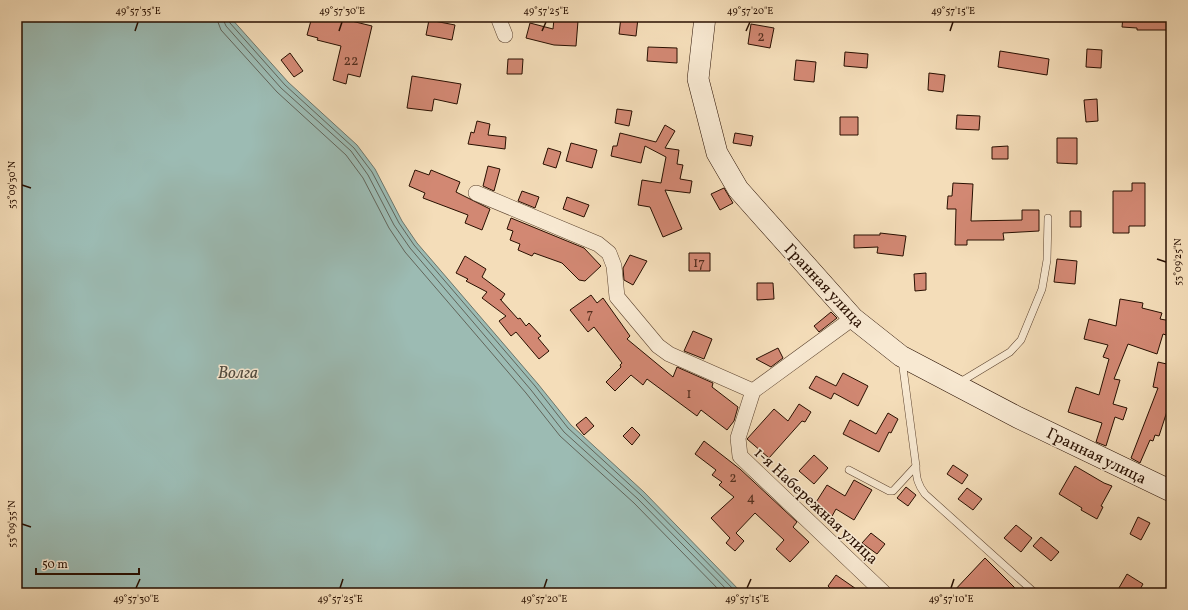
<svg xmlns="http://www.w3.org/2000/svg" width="1188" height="610" font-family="Vollkorn,serif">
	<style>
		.water { fill: #9cbbb3; stroke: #6e766b }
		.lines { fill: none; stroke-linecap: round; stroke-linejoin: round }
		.shore { stroke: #62655a; stroke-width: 1 }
		.building { fill: #d28873; stroke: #280f00 }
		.lane-casing { stroke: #5b422e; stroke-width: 8 }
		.street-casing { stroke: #5b422e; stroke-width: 16 }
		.secondary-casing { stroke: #280f00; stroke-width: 22 }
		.lane { stroke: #f8e9d2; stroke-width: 7 }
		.street { stroke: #f8e9d2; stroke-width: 15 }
		.secondary { stroke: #f8e9d2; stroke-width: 21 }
		.ticks { fill: none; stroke: #280f00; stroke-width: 1.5 }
		.labels { text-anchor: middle; stroke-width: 3; stroke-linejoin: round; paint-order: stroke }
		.number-label { font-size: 14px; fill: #522d1d }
		.street-label { font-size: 16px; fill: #280f00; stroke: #f8e9d2 }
		.water-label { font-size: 17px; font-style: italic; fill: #514b3f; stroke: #f8e9d2 }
		.neatline { fill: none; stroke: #280f00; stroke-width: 1.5 }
		.ticks-label { font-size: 10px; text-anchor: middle; fill: #280f00 }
	</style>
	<rect width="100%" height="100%" fill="#f4ddb9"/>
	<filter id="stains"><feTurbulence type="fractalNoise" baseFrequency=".005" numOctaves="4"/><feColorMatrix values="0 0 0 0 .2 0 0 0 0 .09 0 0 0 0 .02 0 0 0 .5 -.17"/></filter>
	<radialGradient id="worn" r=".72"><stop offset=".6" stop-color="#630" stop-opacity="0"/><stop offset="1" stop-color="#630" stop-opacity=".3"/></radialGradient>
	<!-- water -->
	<path class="water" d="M 17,17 L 230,17 L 288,82 L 357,145 L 375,169 L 402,221 L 417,243 L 538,384 L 571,425 L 644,492 L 742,593 L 17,593 Z"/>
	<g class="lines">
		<!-- shore -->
		<path class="shore" d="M 216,17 L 221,30 L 277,92 L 346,155 L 363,178 L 389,228 L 405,252 L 526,393 L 560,436 L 634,503 L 722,593
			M 222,17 L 226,26 L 281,88 L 351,151 L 368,175 L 394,225 L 410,248 L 531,390 L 564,432 L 638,499 L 730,593
			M 227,17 L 230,23 L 285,85 L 354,148 L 372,172 L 399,223 L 414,245 L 535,386 L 568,428 L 641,495 L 737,593"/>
	</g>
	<!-- building -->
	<path class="building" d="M 312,17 L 335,17 L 372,26 L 360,77 L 348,74 L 346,84 L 333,80 L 341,46 L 317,40 L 318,38 L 307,35 Z
		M 621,17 L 638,18 L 636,36 L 619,34 Z
		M 1123,17 L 1171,17 L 1171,30 L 1137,30 L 1137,28 L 1122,27 Z
		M 554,19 L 578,21 L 576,46 L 554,45 L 526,38 L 530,23 L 553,29 Z
		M 429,20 L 455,25 L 452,40 L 426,35 Z
		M 751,24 L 774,28 L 770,48 L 748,44 Z
		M 648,47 L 677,48 L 677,63 L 647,61 Z
		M 1087,49 L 1102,50 L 1101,68 L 1086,67 Z
		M 1000,51 L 1049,59 L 1047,75 L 998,67 Z
		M 845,52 L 868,54 L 867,68 L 844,66 Z
		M 290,53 L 303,71 L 294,77 L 281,60 Z
		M 508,59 L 523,59 L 522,74 L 507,74 Z
		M 796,60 L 816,62 L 814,82 L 794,80 Z
		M 929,73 L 945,75 L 943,92 L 928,90 Z
		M 412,76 L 461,84 L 457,104 L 434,99 L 432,111 L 407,108 Z
		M 1097,99 L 1098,121 L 1086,122 L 1084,100 Z
		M 617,109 L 632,111 L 629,126 L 615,123 Z
		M 957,115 L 980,116 L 979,130 L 956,129 Z
		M 840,117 L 858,117 L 858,135 L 840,135 Z
		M 477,121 L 490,124 L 488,135 L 506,137 L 505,149 L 468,144 L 471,132 L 474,133 Z
		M 665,125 L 675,131 L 665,148 L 679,150 L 677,164 L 683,165 L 680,179 L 692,181 L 690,193 L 665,190 L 682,229 L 663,237 L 650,207 L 638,205 L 642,180 L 661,183 L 666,157 L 645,146 L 641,163 L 611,156 L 613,146 L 617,146 L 620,133 L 656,142 Z
		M 735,133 L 753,136 L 751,146 L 733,143 Z
		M 1057,138 L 1077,138 L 1077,164 L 1057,163 Z
		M 571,143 L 597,150 L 592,168 L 566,161 Z
		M 1008,146 L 1008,159 L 992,159 L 992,147 Z
		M 548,148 L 561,152 L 556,168 L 543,164 Z
		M 488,166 L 500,169 L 494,191 L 483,186 Z
		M 415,170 L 429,175 L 431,170 L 460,182 L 456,192 L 490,209 L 482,230 L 465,223 L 468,215 L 423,198 L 425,193 L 409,186 Z
		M 953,183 L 973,184 L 971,221 L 1022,220 L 1022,210 L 1039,210 L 1039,231 L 1003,233 L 1004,240 L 967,240 L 967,245 L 955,245 L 956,209 L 947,209 L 948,196 L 952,196 Z
		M 1132,183 L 1145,183 L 1145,226 L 1129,226 L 1129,233 L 1113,233 L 1113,191 L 1132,191 Z
		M 724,188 L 733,203 L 720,210 L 711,194 Z
		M 522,191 L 539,197 L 535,208 L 518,201 Z
		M 567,197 L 589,205 L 584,217 L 563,209 Z
		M 1070,211 L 1081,211 L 1081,227 L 1070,227 Z
		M 511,218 L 584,248 L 601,266 L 585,281 L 579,280 L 562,263 L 534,253 L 532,256 L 518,250 L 520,244 L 510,240 L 513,231 L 507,229 Z
		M 880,233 L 906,236 L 903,256 L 877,253 L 878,247 L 854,248 L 854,235 L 880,235 Z
		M 689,253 L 710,253 L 710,271 L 689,271 Z
		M 630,255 L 647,261 L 633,285 L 624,280 L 623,268 Z
		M 465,256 L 486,269 L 482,277 L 505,294 L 501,300 L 500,299 L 518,319 L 520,318 L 526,326 L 529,323 L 541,336 L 538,338 L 549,351 L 539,359 L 516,332 L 511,336 L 499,321 L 506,316 L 482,298 L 487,292 L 466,281 L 468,279 L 456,273 Z
		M 1057,259 L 1077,261 L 1075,284 L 1054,282 Z
		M 926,273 L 926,290 L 915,291 L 914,274 Z
		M 757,283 L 773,283 L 774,299 L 757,300 Z
		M 591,295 L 597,303 L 603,298 L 630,336 L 627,339 L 673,377 L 677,367 L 713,383 L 712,387 L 738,407 L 734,421 L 727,430 L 701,410 L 697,416 L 647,379 L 643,385 L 631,375 L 615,391 L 606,382 L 621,367 L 620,365 L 622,363 L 594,327 L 588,332 L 570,310 Z
		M 1120,299 L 1143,303 L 1142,308 L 1162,313 L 1160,319 L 1171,321 L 1171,329 L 1169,336 L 1163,334 L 1157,354 L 1128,344 L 1114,379 L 1120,380 L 1113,404 L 1127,408 L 1123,420 L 1115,417 L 1106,446 L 1096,442 L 1102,423 L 1068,412 L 1076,387 L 1099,395 L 1109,359 L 1103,357 L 1108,345 L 1084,339 L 1089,319 L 1116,326 Z
		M 831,312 L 837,318 L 819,332 L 814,326 Z
		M 693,331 L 712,339 L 704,359 L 684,351 Z
		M 778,348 L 783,358 L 771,367 L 756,359 Z
		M 1158,362 L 1171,365 L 1171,399 L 1159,436 L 1155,435 L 1153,441 L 1150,440 L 1140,463 L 1131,458 L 1158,388 L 1153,387 Z
		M 843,373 L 868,386 L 858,406 L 834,393 L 831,399 L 809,388 L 816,376 L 836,386 Z
		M 799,404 L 811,412 L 805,422 L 802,421 L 769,458 L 747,439 L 774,409 L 788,421 Z
		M 888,413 L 898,419 L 891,433 L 889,432 L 879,452 L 843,434 L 850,420 L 876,434 Z
		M 586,417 L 594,426 L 584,435 L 576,425 Z
		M 632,427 L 640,435 L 632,445 L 623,436 Z
		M 704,441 L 740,469 L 797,522 L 793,527 L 809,542 L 790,562 L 776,549 L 784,540 L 755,513 L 736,533 L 744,541 L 735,551 L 726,543 L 730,538 L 711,518 L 734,497 L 719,485 L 722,482 L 712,475 L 716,470 L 695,454 Z
		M 814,455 L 828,468 L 814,484 L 799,471 Z
		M 953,465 L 968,475 L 962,484 L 947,474 Z
		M 1075,466 L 1104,483 L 1112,486 L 1101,506 L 1103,507 L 1097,519 L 1081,510 L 1082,508 L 1059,494 Z
		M 854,480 L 872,490 L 854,520 L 836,509 L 831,518 L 813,507 L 827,485 L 845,496 Z
		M 906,487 L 916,495 L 908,506 L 897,498 Z
		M 967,488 L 982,499 L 973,510 L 958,499 Z
		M 1138,517 L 1150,523 L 1141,540 L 1130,534 Z
		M 1016,525 L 1032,538 L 1021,552 L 1004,538 Z
		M 871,533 L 885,544 L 877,554 L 862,543 Z
		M 1041,537 L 1059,552 L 1051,561 L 1033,546 Z
		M 985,558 L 1020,593 L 952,593 Z
		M 1127,574 L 1143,584 L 1138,593 L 1116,593 Z
		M 836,575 L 862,593 L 835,593 L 828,586 Z"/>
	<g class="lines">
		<!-- lane casing -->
		<g class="lane-casing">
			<path id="lane" d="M 902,360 L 916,466 C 916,478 918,485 925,494 L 1035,593
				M 959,380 L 962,381 L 1010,352 L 1021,340 L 1042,289 L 1047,260 L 1048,218
				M 849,470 L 889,491 L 893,491 L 916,466"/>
		</g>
		<!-- street casing -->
		<g class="street-casing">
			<path id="street" d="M 498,17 L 505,35
				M 476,193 L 598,244 L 609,253 L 614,266 L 617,297 L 658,346 L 669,354 L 753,391
				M 753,391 L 738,438 L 740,456 L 884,593
				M 753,391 L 853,318"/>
		</g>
		<!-- secondary casing -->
		<g class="secondary-casing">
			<path id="secondary" d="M 705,17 L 698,79 L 717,153 L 738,189 L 853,318 L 901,356 L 1017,417 L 1171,491"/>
		</g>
		<!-- lane -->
		<use href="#lane" class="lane"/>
		<!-- street -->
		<use href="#street" class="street"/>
		<!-- secondary -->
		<use href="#secondary" class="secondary"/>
	</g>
	<!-- ticks -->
	<path class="ticks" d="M 135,31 L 138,22M 339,31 L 342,22M 542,31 L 546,22M 746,31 L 750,22M 950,31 L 953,22M 22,185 L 31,188M 1157,259 L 1166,262M 22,524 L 31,527M 136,588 L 140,579M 340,588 L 343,579M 544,588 L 547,579M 747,588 L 751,579M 951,588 L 954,579"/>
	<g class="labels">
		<!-- number labels -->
		<g class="number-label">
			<text x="761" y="41">2</text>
			<text x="351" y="65">22</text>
			<text x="699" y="267">17</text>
			<text x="590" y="318">7</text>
			<text x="689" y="398">1</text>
			<text x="733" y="482">2</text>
			<text x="751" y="502">4</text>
		</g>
		<!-- street labels -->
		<g class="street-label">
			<text transform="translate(825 285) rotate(47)" y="6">Гранная улица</text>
			<text transform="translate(1097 455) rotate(26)" y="6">Гранная улица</text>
			<text transform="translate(817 505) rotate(43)" y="6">1-я Набережная улица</text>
		</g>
		<!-- water labels -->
		<g class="water-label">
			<text x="238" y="378">Волга</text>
		</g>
	</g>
	<!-- margin -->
	<rect width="1188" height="610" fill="none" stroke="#f4ddb9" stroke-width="44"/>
	<!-- scale -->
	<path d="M36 568v6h103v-6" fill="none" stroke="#280f00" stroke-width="2"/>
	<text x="42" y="568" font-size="12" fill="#280f00" stroke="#f8e9d2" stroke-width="3" paint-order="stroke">50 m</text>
	<rect x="22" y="22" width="1144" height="566" class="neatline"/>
	<g class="ticks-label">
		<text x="138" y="14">49°57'35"E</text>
		<text x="342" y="14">49°57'30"E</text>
		<text x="546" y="14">49°57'25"E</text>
		<text x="750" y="14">49°57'20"E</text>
		<text x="953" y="14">49°57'15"E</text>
		<text transform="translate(11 185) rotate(-90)" y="4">53°09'30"N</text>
		<text transform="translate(1177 262) rotate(-90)" y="4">53°09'25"N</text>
		<text transform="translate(11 524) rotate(-90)" y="4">53°09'35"N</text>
		<text x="136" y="602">49°57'30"E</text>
		<text x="340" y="602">49°57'25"E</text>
		<text x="544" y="602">49°57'20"E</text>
		<text x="747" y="602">49°57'15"E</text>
		<text x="951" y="602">49°57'10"E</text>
	</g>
	<rect width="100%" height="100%" filter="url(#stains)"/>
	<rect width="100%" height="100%" fill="url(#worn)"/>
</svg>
